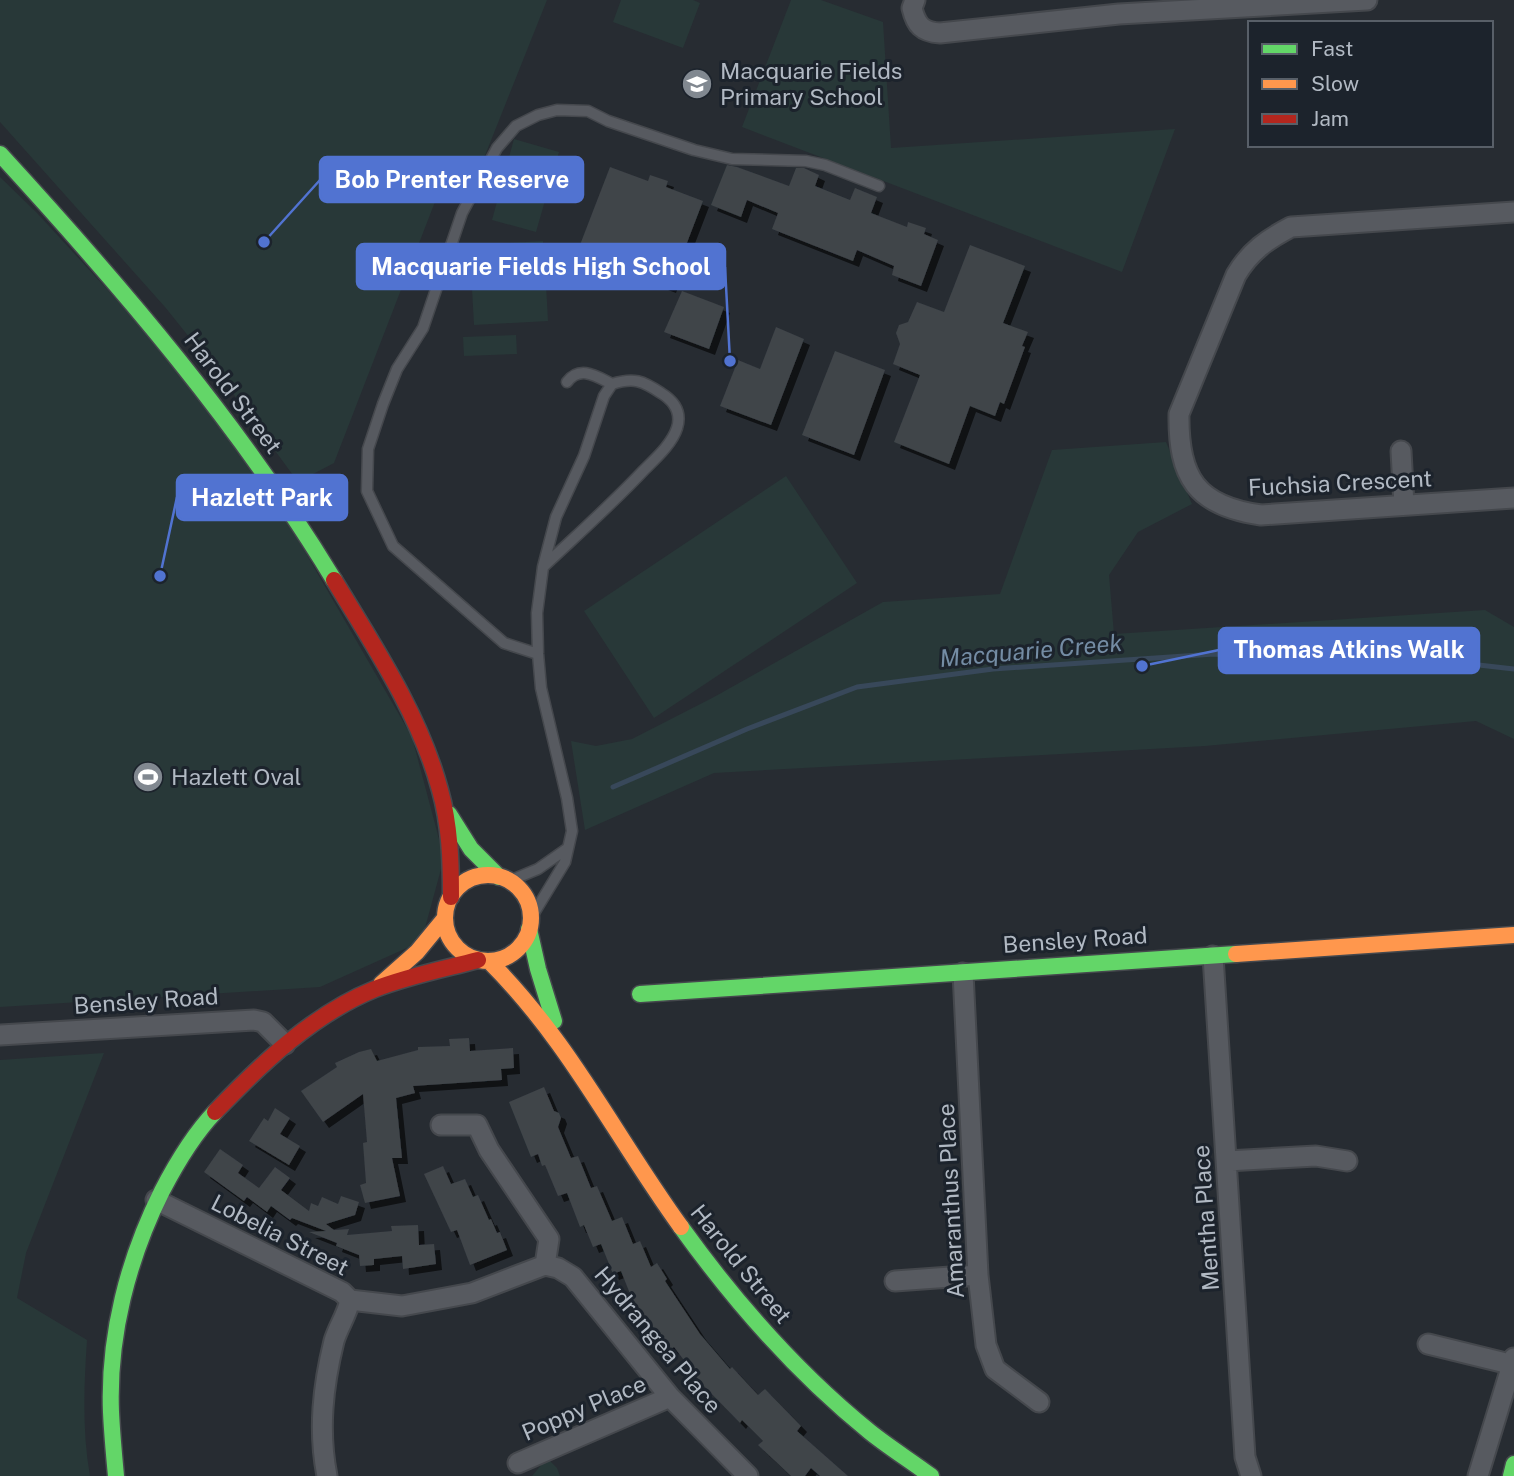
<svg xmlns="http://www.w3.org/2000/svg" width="1514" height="1476" font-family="'Public Sans',sans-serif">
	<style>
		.green { fill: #283838 }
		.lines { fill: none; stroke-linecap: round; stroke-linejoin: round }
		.stream { stroke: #38485a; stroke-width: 5 }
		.building { fill: #3f4449; filter: url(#shadow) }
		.lane-casing { stroke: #45484d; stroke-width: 13 }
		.street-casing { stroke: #45484d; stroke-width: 23 }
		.fast-casing { stroke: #45484d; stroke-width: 19 }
		.slow-casing { stroke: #45484d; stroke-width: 19 }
		.jam-casing { stroke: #45484d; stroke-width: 19 }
		.lane { stroke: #575a60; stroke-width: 10 }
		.street { stroke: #575a60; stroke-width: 19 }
		.fast { stroke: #63d668; stroke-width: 16 }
		.slow { stroke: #ff974d; stroke-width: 16 }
		.jam { stroke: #b3261e; stroke-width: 16 }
		.labels { text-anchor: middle; stroke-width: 6; stroke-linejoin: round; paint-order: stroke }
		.poi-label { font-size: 23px; fill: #b1b9c3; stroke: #1c232c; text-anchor: start }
		.street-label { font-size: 23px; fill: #b1b9c3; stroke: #1c232c }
		.water-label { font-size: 24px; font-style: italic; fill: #748ca4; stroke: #1c232c }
		.leader { fill: none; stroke: #5173d1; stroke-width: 2.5 }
		.callout-dot { fill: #5173d1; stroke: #1c232c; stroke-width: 2.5 }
		.callout { fill: #5173d1; stroke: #5173d1; stroke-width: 2.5 }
		.callout-label { font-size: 24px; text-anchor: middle; font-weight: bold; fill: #fff }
	</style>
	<defs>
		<filter id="shadow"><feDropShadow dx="6" dy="6" stdDeviation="0" flood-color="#0009"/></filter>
	</defs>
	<rect width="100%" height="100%" fill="#272c32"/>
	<!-- green -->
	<path class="green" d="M 0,0 L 547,0 L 478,173 L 445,176 L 334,463 L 298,482 L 218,373 L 165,307 L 0,122 Z
		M 621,0 L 693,0 L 700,3 L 683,48 L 613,22 Z
		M 791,0 L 821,0 L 883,22 L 891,148 L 1175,129 L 1122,272 L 742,127 Z
		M 514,139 L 559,152 L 536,232 L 492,220 Z
		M 0,177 L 37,213 L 162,349 L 270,491 L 412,737 L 444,858 L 425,928 L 409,947 L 320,987 L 0,1007 Z
		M 543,241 L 545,278 L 527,279 L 528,285 L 546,284 L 548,321 L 474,325 L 472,289 L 489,287 L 489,281 L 471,282 L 469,245 Z
		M 516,335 L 517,354 L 464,356 L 463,337 Z
		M 1166,442 L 1192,504 L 1138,532 L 1109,575 L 1114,634 L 1485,610 L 1514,627 L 1514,739 L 1476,721 L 1205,746 L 714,773 L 585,830 L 571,741 L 596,746 L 632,739 L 714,697 L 883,602 L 1000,594 L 1052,450 Z
		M 786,476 L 857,583 L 654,718 L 584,611 Z
		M 104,1053 L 26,1253 L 17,1298 L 87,1340 C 84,1385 82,1431 90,1476 L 0,1476 L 0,1060 Z
		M 547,1458 L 557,1468 L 560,1476 L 532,1476 Z"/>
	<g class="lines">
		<!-- stream -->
		<path class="stream" d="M 613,787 L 747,729 L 857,687 L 993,669 L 1214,654 L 1426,659 L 1514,669"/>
	</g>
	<!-- building -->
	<path class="building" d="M 727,165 L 737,167 L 789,186 L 796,168 L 804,168 L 819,175 L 815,186 L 850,200 L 855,188 L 877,197 L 871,213 L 907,227 L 908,222 L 926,228 L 924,234 L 938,240 L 921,286 L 892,275 L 894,266 L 857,250 L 853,261 L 772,229 L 778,213 L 747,200 L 741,217 L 711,205 Z
		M 610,167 L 648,181 L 650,175 L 668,181 L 666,187 L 703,201 L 670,287 L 633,273 L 630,278 L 613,272 L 616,265 L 578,250 Z
		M 970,245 L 1025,266 L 1003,323 L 1028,332 L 1022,346 L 1025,347 L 1004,404 L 1000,402 L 995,416 L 970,406 L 949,464 L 894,442 L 920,375 L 893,364 L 900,344 L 896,333 L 899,325 L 908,322 L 917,302 L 944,312 Z
		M 682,291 L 724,307 L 709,349 L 664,332 Z
		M 776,327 L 804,339 L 771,425 L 720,406 L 738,360 L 760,369 Z
		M 835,351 L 885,370 L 854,455 L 802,435 Z
		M 469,1038 L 470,1051 L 513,1048 L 514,1068 L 501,1069 L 502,1080 L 413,1086 L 415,1093 L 396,1098 L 402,1158 L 392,1158 L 400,1196 L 365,1203 L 360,1185 L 366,1183 L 363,1143 L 367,1142 L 363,1094 L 323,1122 L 301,1091 L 337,1067 L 335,1063 L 359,1052 L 371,1049 L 377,1061 L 418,1050 L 418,1047 L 450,1046 L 449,1039 Z
		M 544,1087 L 554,1111 L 559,1113 L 561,1118 L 558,1127 L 571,1158 L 578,1156 L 591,1188 L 597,1186 L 612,1221 L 622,1217 L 633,1244 L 640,1241 L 651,1267 L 657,1263 L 667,1279 L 665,1281 L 700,1334 L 730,1369 L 732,1367 L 758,1395 L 765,1389 L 801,1426 L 797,1431 L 848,1476 L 820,1476 L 811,1468 L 805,1476 L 791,1476 L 758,1445 L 763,1441 L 742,1420 L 740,1423 L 701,1383 L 674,1347 L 670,1350 L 632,1299 L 621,1271 L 613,1274 L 601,1244 L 593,1247 L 584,1225 L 580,1227 L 567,1193 L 558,1196 L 545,1165 L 542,1166 L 538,1154 L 531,1157 L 509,1102 Z
		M 275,1108 L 290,1118 L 280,1134 L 300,1146 L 289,1165 L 249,1141 L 264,1118 L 268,1121 Z
		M 220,1149 L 243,1165 L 238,1173 L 259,1188 L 275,1167 L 290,1178 L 281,1190 L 309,1211 L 311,1203 L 318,1206 L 322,1197 L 338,1204 L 341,1196 L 359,1202 L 355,1215 L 326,1224 L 334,1230 L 349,1229 L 347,1235 L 392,1231 L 391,1226 L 418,1225 L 419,1245 L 434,1244 L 436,1264 L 403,1269 L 402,1256 L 374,1259 L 374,1265 L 360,1266 L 359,1255 L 336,1246 L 337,1243 L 309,1232 L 326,1231 L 292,1218 L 290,1220 L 271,1206 L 267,1212 L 247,1197 L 244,1201 L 204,1172 Z
		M 443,1166 L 451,1184 L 465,1179 L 473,1197 L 478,1195 L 489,1220 L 491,1219 L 497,1233 L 500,1232 L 507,1250 L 470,1265 L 457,1230 L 451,1232 L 424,1174 Z"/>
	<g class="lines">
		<!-- lane casing -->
		<g class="lane-casing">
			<path id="lane" d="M 567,382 C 580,365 596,376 612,384
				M 538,654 L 504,643 L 393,546 L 367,491 L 368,449 L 383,404 L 397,369 L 423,328 L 462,213 L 497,148 L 516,126 L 538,115 L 557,110 L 588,111 L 608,121 L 694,150 L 732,159 L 806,161 L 825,165 L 879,186
				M 509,881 L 538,869 L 568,848
				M 531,918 L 565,862 L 572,831 L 567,798 L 541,688 L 538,654 L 537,613 L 543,567 L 556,517 L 584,456 L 604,396 L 612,384 C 634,377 643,381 661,393 C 674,401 682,412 677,428 C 672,444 655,459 644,470 C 612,504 577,535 543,567"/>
		</g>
		<!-- street casing -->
		<g class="street-casing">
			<path id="street" d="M 915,0 L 912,8 C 916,25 922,32 940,33 L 1119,14 L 1367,0
				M 1514,212 L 1291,227 C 1268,239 1250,251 1236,275 L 1179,414 C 1178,477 1196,506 1261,515 L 1514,498
				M 1401,451 L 1404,505
				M 1213,956 L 1245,1457 L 1251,1476
				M 963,973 L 978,1275 L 986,1345 L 995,1369 L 1039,1402
				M 0,1035 L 254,1020 L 263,1022 L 285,1044
				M 441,1125 L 477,1125 L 489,1150 L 549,1239 L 545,1265
				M 1227,1161 L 1316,1156 L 1347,1161
				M 156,1200 L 342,1292 L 350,1300 L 402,1306 L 472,1293 L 545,1265 L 558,1268 L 573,1277 L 670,1397 L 748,1476
				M 895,1281 L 978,1275
				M 1428,1344 L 1514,1365
				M 518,1463 L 670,1397
				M 327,1476 C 318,1430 323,1386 334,1341 C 338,1327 347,1315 350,1300
				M 1478,1476 L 1514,1358"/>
		</g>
		<!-- fast casing -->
		<g class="fast-casing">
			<path id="fast" d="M 0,154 C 122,287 240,425 334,580
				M 449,814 L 471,849 L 499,877
				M 529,929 L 538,969 L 554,1021
				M 640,994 L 1236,954
				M 681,1227 C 735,1302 798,1374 870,1432 C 890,1448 911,1461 931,1476
				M 116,1476 C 114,1455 112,1433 111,1412 C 108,1336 128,1259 162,1191 C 176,1164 194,1134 215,1112
				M 1511,1476 L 1514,1464"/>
		</g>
		<!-- slow casing -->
		<g class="slow-casing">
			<path id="slow" d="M445 918a43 43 0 1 1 86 0a43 43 0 1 1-86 0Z
				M 1236,954 L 1514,935
				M 489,961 C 570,1042 615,1136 681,1227
				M 381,984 L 417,952 L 445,918"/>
		</g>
		<!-- jam casing -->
		<g class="jam-casing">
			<path id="jam" d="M 334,580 C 374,646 420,715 440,790 C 450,825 451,861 451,897
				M 215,1112 C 261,1064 313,1014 375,989 C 408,976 444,969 478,960"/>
		</g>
		<!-- lane -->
		<use href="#lane" class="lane"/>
		<!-- street -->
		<use href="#street" class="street"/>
		<!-- fast -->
		<use href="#fast" class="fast"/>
		<!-- slow -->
		<use href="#slow" class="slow"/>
		<!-- jam -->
		<use href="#jam" class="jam"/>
	</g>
	<!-- icons -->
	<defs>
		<g id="school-disc" transform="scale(1.575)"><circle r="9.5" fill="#818890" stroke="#1c232c"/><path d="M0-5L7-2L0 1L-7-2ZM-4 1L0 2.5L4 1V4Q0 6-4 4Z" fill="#fff"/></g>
		<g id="stadium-disc" transform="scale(1.575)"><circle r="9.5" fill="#818890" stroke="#1c232c"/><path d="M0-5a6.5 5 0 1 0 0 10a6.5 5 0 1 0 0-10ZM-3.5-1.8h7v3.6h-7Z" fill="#fff"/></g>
	</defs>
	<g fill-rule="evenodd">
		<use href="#school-disc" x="697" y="84"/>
		<use href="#stadium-disc" x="148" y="777"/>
	</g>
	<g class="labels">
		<!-- poi labels -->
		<g class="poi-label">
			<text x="720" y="79">Macquarie Fields<tspan x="720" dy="26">Primary School</tspan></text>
			<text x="171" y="785">Hazlett Oval</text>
		</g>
		<!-- street labels -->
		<g class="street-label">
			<text transform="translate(233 393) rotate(53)" y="8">Harold Street</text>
			<text transform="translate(1340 483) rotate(-3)" y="8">Fuchsia Crescent</text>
			<text transform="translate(1075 940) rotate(-4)" y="8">Bensley Road</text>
			<text transform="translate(146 1001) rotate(-4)" y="8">Bensley Road</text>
			<text transform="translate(951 1201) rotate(-93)" y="8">Amaranthus Place</text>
			<text transform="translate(1206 1218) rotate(-94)" y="8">Mentha Place</text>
			<text transform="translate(280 1235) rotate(27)" y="8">Lobelia Street</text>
			<text transform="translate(741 1264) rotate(51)" y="8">Harold Street</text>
			<text transform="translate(658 1340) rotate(50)" y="8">Hydrangea Place</text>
			<text transform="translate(584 1408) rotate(-23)" y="8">Poppy Place</text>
		</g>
		<!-- water labels -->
		<g class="water-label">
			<text transform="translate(1031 651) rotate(-5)" y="8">Macquarie Creek</text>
		</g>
	</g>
	<!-- callouts -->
	<path class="leader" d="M264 242L320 180M730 361L725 267M160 576L177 497M1142 666L1219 650"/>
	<g class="callout-dot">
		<circle cx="264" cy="242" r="7"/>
		<circle cx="730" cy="361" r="7"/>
		<circle cx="160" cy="576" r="7"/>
		<circle cx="1142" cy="666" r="7"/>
	</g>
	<g class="callout">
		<rect x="320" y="157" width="263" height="45" rx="7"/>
		<rect x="357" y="244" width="368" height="45" rx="7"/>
		<rect x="177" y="475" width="170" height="45" rx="7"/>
		<rect x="1219" y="628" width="260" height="45" rx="7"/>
	</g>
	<g class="callout-label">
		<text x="452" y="188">Bob Prenter Reserve</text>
		<text x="541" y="275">Macquarie Fields High School</text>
		<text x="262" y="506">Hazlett Park</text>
		<text x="1349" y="658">Thomas Atkins Walk</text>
	</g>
	<!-- legend -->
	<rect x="1248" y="21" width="245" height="126" fill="#1c232c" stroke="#585f68" stroke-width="2"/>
	<rect x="1262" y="44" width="35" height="10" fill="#63d668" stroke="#585f68" stroke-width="2"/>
	<text x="1311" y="56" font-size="21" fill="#b1b9c3">Fast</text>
	<rect x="1262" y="79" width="35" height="10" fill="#ff974d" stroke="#585f68" stroke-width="2"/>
	<text x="1311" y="91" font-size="21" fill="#b1b9c3">Slow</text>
	<rect x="1262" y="114" width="35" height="10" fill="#b3261e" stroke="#585f68" stroke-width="2"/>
	<text x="1311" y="126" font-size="21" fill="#b1b9c3">Jam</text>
</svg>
